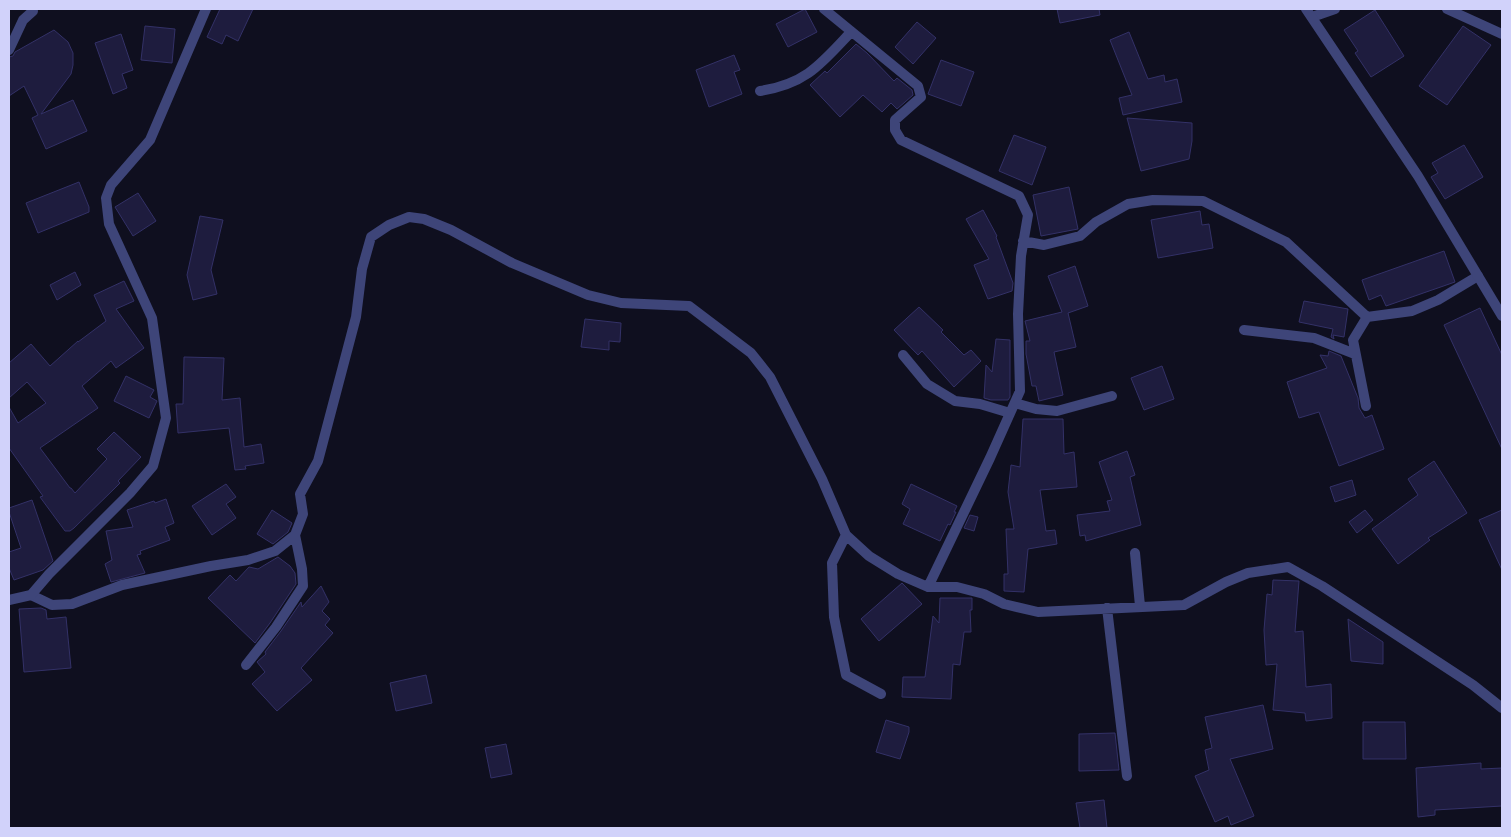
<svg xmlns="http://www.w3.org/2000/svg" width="1511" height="837" font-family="Mulish,sans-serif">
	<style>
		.building { fill: #1e1c3e; stroke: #333167 }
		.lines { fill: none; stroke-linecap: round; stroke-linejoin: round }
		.minor { stroke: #3e4579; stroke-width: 10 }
		.tertiary { stroke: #3e4579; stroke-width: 10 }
	</style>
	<rect width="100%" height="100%" fill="#0f0f1f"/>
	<!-- building -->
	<path class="building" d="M 220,9 L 253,9 L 238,41 L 226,35 L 222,44 L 207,37 Z
		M 805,9 L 817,32 L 788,47 L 776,24 Z
		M 1057,9 L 1099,9 L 1100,15 L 1060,23 Z
		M 1375,10 L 1404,56 L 1371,77 L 1355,53 L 1358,51 L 1344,30 Z
		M 917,22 L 936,38 L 913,64 L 895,47 Z
		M 145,26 L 175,29 L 172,63 L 141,60 Z
		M 1463,26 L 1491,45 L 1447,105 L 1419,86 Z
		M 54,30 L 68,42 L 73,53 L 73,65 L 71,74 L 41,114 L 73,100 L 87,131 L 46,149 L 32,118 L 38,115 L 24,86 L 9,96 L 9,57 L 13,56 L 15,52 Z
		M 1129,32 L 1148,79 L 1164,75 L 1165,82 L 1177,79 L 1182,102 L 1123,115 L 1119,98 L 1132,95 L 1110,40 Z
		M 121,34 L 133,70 L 122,74 L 127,88 L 113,94 L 95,43 Z
		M 856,44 L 867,53 L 894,81 L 897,78 L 912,90 L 913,95 L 897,109 L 891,103 L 882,112 L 863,95 L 840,117 L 810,85 L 825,71 L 827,73 Z
		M 734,55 L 740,70 L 734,72 L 742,94 L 709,107 L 696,70 Z
		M 941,60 L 974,72 L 961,106 L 928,94 Z
		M 1127,118 L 1192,123 L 1192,141 L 1189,159 L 1141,171 Z
		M 1014,135 L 1046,147 L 1032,185 L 999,171 Z
		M 1464,145 L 1483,177 L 1445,199 L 1431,177 L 1438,173 L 1432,163 Z
		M 79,182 L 89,207 L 89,212 L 38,233 L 26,203 Z
		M 1069,187 L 1078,229 L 1041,236 L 1033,195 Z
		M 138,193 L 156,221 L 133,236 L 115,207 Z
		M 983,210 L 997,236 L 996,237 L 1013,283 L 1012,291 L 988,299 L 974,265 L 989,259 L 966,219 Z
		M 1200,211 L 1202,225 L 1209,224 L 1213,248 L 1158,258 L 1151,220 Z
		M 200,216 L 223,220 L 211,270 L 217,294 L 193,300 L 187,275 Z
		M 1444,251 L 1455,282 L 1386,306 L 1381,295 L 1369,300 L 1362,280 Z
		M 1075,266 L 1088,306 L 1068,313 L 1076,347 L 1054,352 L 1063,395 L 1039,401 L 1036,386 L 1032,386 L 1026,354 L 1026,341 L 1030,341 L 1025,321 L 1062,312 L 1048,276 Z
		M 75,272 L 81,285 L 57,300 L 50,285 Z
		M 124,281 L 134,301 L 116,309 L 144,348 L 116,368 L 111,361 L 82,386 L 98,408 L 40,448 L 70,488 L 71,488 L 75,493 L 107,459 L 97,449 L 114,432 L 141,457 L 118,481 L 120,483 L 115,488 L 74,528 L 70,531 L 65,531 L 40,497 L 43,496 L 9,448 L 9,407 L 18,423 L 46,403 L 27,382 L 9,398 L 9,363 L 31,344 L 50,366 L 78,341 L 78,342 L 106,321 L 94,295 Z
		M 1304,301 L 1348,309 L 1344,337 L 1333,335 L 1334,339 L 1331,337 L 1333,329 L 1299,322 Z
		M 919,307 L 943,330 L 941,332 L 964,355 L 971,350 L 981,361 L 954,387 L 922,351 L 918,355 L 894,330 Z
		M 1480,308 L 1502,355 L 1502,449 L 1444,325 Z
		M 585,319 L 621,323 L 620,342 L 609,341 L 609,350 L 581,347 Z
		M 996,339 L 1010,340 L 1010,397 L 1008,400 L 991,400 L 984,398 L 986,365 L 992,372 Z
		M 1329,351 L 1341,356 L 1358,398 L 1359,408 L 1365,418 L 1372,415 L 1384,449 L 1339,466 L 1319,412 L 1299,418 L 1287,382 L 1327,368 L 1320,355 L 1328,356 Z
		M 184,357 L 224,358 L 222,400 L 240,398 L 244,447 L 261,444 L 264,463 L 245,466 L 246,469 L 235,470 L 229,428 L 178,433 L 176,404 L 183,404 Z
		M 1162,366 L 1174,399 L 1144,410 L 1131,378 Z
		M 126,376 L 154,390 L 150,397 L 157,401 L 149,418 L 114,401 Z
		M 1023,419 L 1063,419 L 1064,454 L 1074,452 L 1077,487 L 1040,490 L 1046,531 L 1055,530 L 1057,544 L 1028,549 L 1024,592 L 1004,591 L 1004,574 L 1008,574 L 1006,529 L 1014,529 L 1008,492 L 1011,465 L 1020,467 Z
		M 1127,451 L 1135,475 L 1130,477 L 1141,525 L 1086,541 L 1085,535 L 1080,536 L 1077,515 L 1110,511 L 1107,501 L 1112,500 L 1099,462 Z
		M 1434,461 L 1467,513 L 1428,538 L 1430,540 L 1398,564 L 1372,529 L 1418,495 L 1408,479 Z
		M 1352,480 L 1356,495 L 1335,502 L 1330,487 Z
		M 226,484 L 236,497 L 226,504 L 236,518 L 212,535 L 192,506 Z
		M 911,484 L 957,506 L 954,512 L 956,512 L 950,525 L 948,524 L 940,541 L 903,524 L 910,509 L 902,504 Z
		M 166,499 L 174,523 L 165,527 L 170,540 L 140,551 L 141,554 L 137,555 L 145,573 L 111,582 L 105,564 L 112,560 L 106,531 L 133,527 L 127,510 L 154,501 L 155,503 Z
		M 32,500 L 53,561 L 43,570 L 14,580 L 9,568 L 9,552 L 21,548 L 9,512 L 9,508 Z
		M 272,510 L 292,523 L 288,532 L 273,544 L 257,534 Z
		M 1365,510 L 1373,520 L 1357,533 L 1349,522 Z
		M 1502,510 L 1502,570 L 1479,520 Z
		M 970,515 L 978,517 L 974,531 L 964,528 Z
		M 278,557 L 290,566 L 295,573 L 296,584 L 270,623 L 255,643 L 208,598 L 230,575 L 236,581 L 249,567 L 258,569 Z
		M 1273,580 L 1299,581 L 1295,632 L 1303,631 L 1306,687 L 1331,684 L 1332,718 L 1306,721 L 1305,713 L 1273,710 L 1277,664 L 1266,665 L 1264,630 L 1267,594 L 1272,595 Z
		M 902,583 L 922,604 L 879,641 L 861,619 Z
		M 321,586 L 329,602 L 322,611 L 330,619 L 325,625 L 333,633 L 301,668 L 312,680 L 277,711 L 252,684 L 265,672 L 257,662 L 266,654 L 265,652 L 281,631 L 301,602 L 302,607 Z
		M 940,598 L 972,598 L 972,610 L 970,610 L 971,632 L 964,632 L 960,665 L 953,664 L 951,699 L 902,697 L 903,677 L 925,677 L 933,616 L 939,623 Z
		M 41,608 L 46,610 L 47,619 L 66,617 L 71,668 L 24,672 L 19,609 Z
		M 1348,619 L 1383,642 L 1383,664 L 1351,661 Z
		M 426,675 L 432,703 L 396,711 L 390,683 Z
		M 1263,705 L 1273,749 L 1230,759 L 1254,816 L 1231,825 L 1228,816 L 1215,822 L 1195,776 L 1209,770 L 1205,750 L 1212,748 L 1205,717 Z
		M 886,720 L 909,727 L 909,732 L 900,759 L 876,752 Z
		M 1363,722 L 1405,722 L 1406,759 L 1363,759 Z
		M 1115,733 L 1119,770 L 1079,771 L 1079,734 Z
		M 506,744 L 512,774 L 491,778 L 485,748 Z
		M 1481,763 L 1481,769 L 1502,768 L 1502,806 L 1435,810 L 1435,815 L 1418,817 L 1416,768 Z
		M 1104,800 L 1107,828 L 1080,828 L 1076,803 Z"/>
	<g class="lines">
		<!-- minor -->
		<path class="minor" d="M 824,9 L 918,86 L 921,97 L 895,120 L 895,130 L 901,140 L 1019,196 L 1028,215 L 1021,256 L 1018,314 L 1020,391 L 990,458 L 928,587
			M 1447,9 L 1502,34
			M 1312,17 L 1335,9
			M 9,50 L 23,20 L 33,11
			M 760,91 C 806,84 821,64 851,32
			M 1023,241 L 1044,245 L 1080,236 L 1096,222 L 1128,204 L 1153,200 L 1203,201 L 1286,242 L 1367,317 L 1412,311 L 1438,300 L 1478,276
			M 1244,330 L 1314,338 L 1355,354
			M 903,355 L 927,384 L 955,401 L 980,404 L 1010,413
			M 1015,403 L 1036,409 L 1057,411 L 1112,396
			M 1366,406 L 1353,340 L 1367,317
			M 846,535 L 832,563 L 834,617 L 846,675 L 881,694
			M 1135,553 L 1140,606
			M 31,595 L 52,605 L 72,604 L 122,585 L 211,566 L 248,560 L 275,551 L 295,535 L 303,514 L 300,494 L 318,461 L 356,317 L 362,269 L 371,237 L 389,225 L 409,217 L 424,219 L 451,230 L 512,263 L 588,295 L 621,303 L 689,306 L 751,353 L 770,377 L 822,479 L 846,535 L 869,556 L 898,574 L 928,587 L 957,587 L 984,594 L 1004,604 L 1038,612 L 1184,605 L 1226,582 L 1248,573 L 1288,567 L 1322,586 L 1473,685 L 1502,708
			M 1107,608 L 1127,776
			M 246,665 L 276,627 L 303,586 L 302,569 L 295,535"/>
		<!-- tertiary -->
		<path class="tertiary" d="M 1306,9 L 1418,176 L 1502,316
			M 9,600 L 31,595 L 49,574 L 130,493 L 153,466 L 166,418 L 152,318 L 109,224 L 106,198 L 111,185 L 150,140 L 206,9"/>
	</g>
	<!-- border -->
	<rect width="1511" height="837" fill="none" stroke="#d1d2fa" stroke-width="20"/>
</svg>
